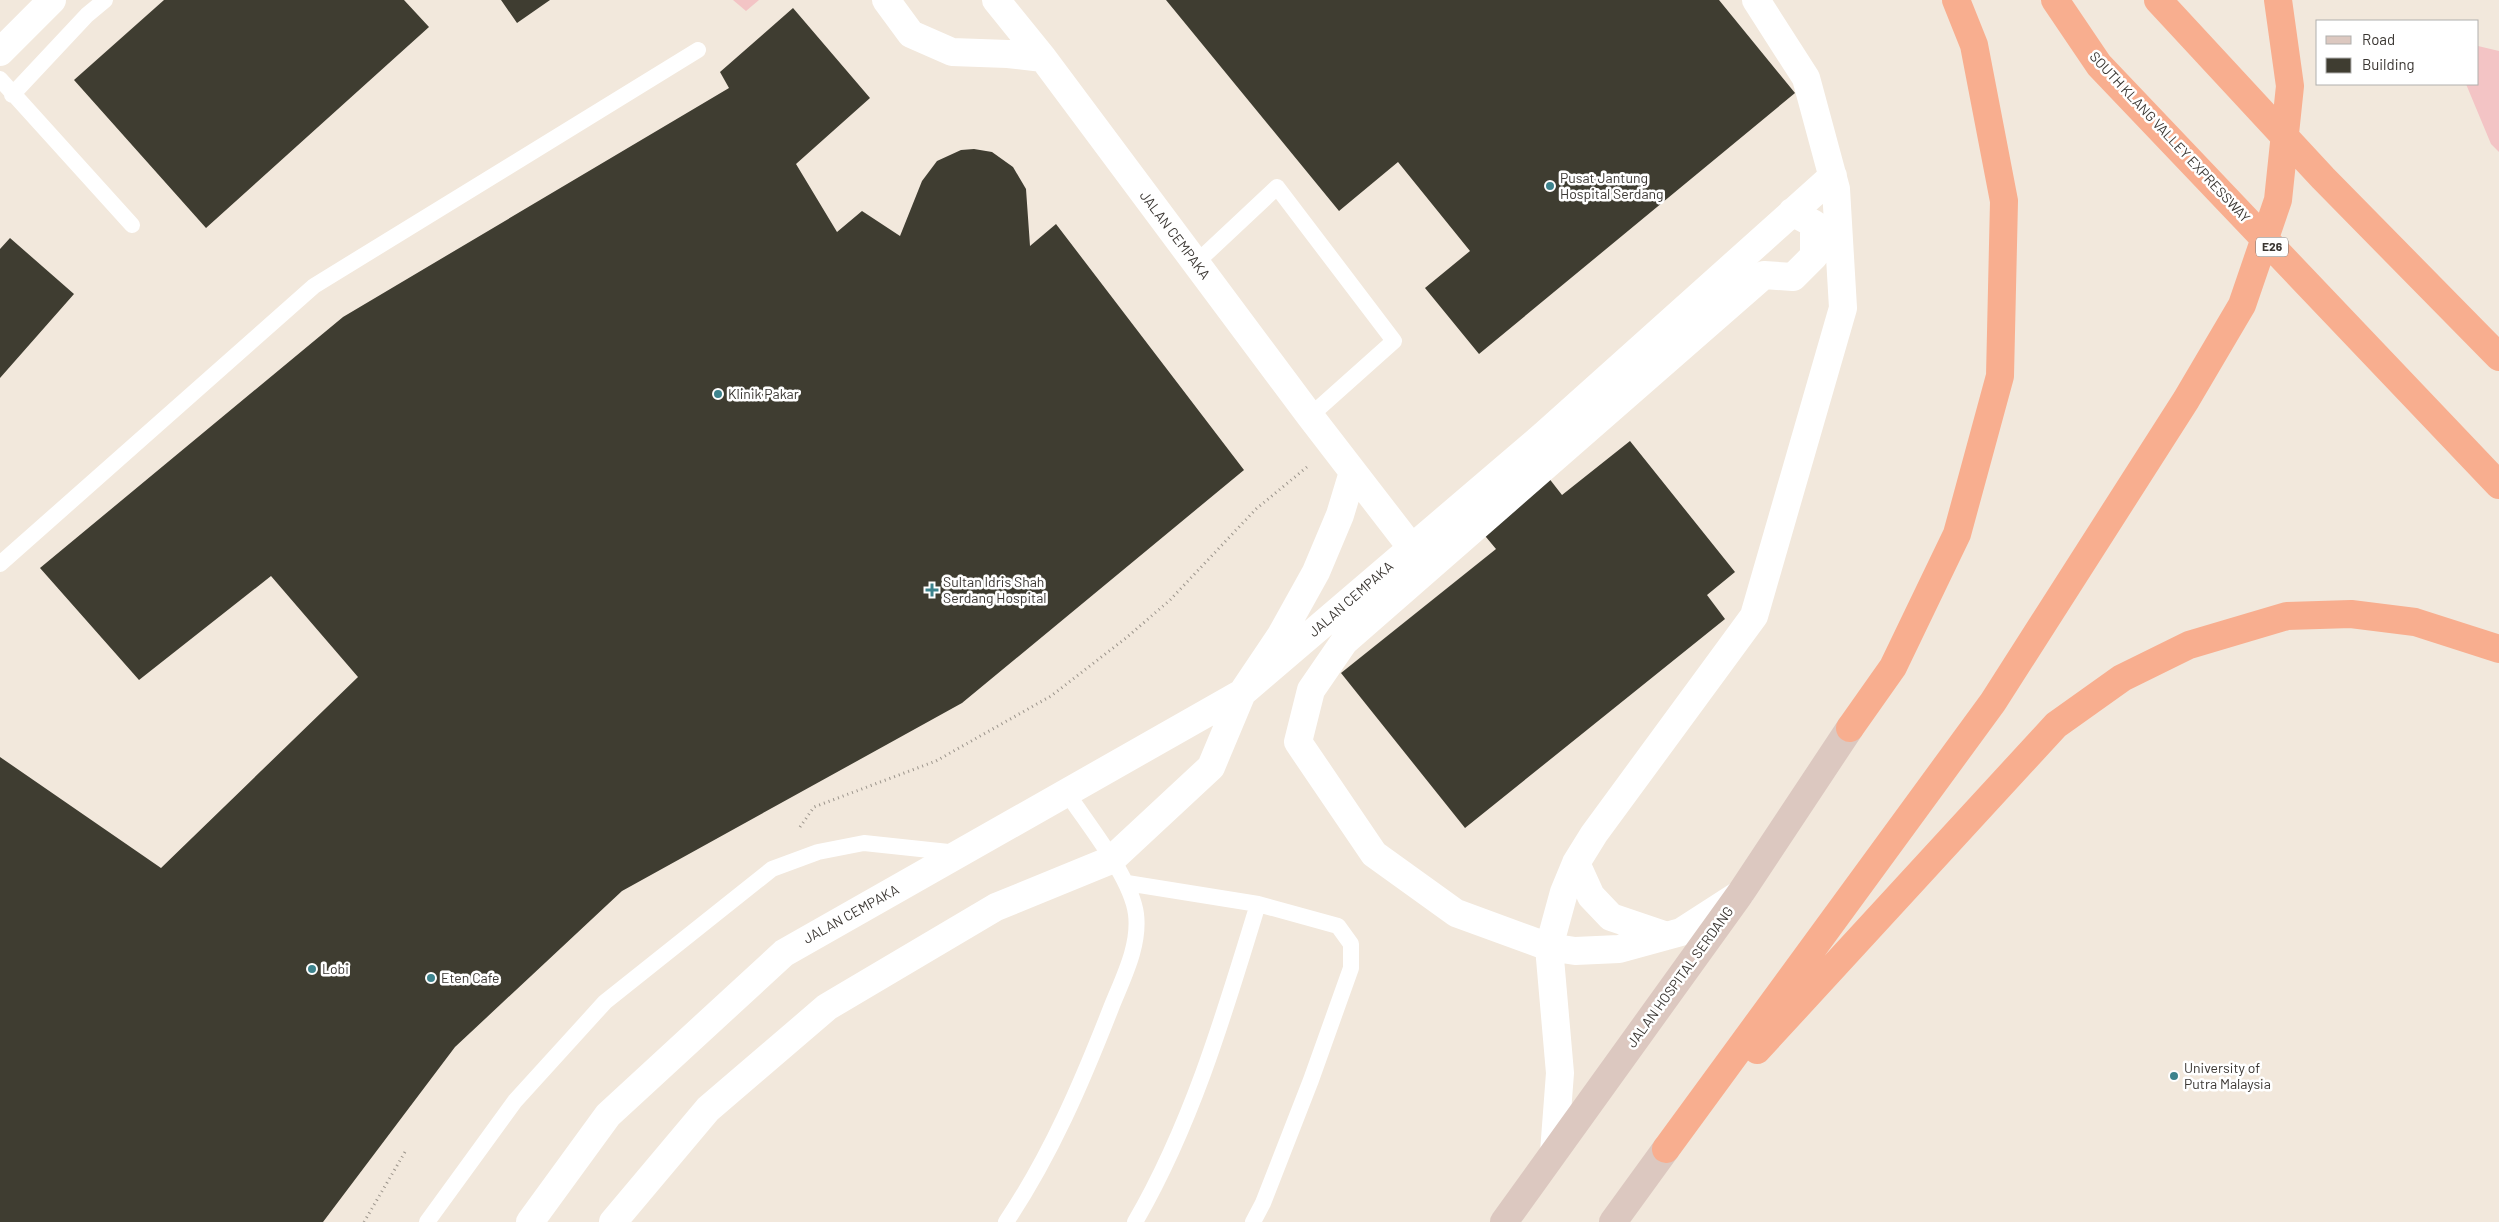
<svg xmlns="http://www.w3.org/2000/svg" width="2499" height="1222" font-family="Barlow,sans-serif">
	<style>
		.green { fill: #f3c4c5 }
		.building { fill: #3f3d31 }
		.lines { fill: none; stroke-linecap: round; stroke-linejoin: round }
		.path { stroke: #9b948b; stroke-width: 3; stroke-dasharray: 1 4; stroke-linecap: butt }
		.lane { stroke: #fff; stroke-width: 16 }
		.street { stroke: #fff; stroke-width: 28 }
		.secondary { stroke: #dcc8c0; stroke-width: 28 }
		.highway { stroke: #f8ae8f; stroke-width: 28 }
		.poi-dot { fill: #3d838d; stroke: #fff; stroke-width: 2 }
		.labels { text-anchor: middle; stroke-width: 5; stroke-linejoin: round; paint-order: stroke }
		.shield { fill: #fff; stroke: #757270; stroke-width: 1 }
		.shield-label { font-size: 12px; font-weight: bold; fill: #3a3632 }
		.street-label { font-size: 14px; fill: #3a3632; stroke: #fff }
		.poi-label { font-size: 14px; fill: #3a3632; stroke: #fff; text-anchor: start }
	</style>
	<rect width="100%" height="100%" fill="#f2e8dc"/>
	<!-- green -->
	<path class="green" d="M 733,0 L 759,0 L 746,11 Z
		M 2478,46 L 2499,51 L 2499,152 L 2491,144 L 2466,84 L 2478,84 Z"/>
	<!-- building -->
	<path class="building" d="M 164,0 L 404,0 L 429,27 L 206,228 L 74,80 Z
		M 501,0 L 550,0 L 517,23 Z
		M 1166,0 L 1719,0 L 1795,93 L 1479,354 L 1425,288 L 1470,251 L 1398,162 L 1339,211 Z
		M 793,8 L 870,98 L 796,164 L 837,232 L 862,211 L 900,236 L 922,181 L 937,161 L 961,150 L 974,149 L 992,152 L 1013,167 L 1026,189 L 1030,246 L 1056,224 L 1244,470 L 962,703 L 622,891 L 455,1047 L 323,1222 L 0,1222 L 0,757 L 161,868 L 358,677 L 271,576 L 139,680 L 40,568 L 343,317 L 729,88 L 720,72 Z
		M 10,238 L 74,294 L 0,378 L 0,249 Z
		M 1630,441 L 1735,572 L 1707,595 L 1725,619 L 1465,828 L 1341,673 L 1496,549 L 1481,531 L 1548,477 L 1562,495 Z"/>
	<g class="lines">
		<!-- path -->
		<path class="path" d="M 800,827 L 814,807 L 936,761 L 1051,696 L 1126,638 L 1170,600 L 1256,509 L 1307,467
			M 364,1222 L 405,1152"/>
		<!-- lane -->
		<path class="lane" d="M 0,79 L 132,225
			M 12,95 L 87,15 L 105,0
			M 1196,263 L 1277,187 L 1394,341 L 1310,416
			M 0,564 L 314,286 L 698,50
			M 1127,883 L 1258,904 L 1338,926 L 1351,944 L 1351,968 L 1311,1080 L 1263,1203 L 1253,1222
			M 427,1222 L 515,1101 L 605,1002 L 772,869 L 818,852 L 864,843 L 958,853
			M 1006,1222 C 1051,1155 1082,1082 1111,1008 C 1123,978 1140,946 1136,914 C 1131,877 1088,825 1067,793
			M 1135,1222 C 1192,1124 1225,1012 1258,904"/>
		<!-- street -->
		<path class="street" d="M 886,0 L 911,34 L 952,52 L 1008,54 L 1043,58
			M 996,0 L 1043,58 L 1310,416 L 1411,547
			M 0,52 L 52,0
			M 1576,863 L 1591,896 L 1611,917 L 1667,936
			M 1740,894 L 1681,932 L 1619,949 L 1575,951 L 1549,947 L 1456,913 L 1374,854 L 1298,742 L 1311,690 L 1344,642 L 1764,275 L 1793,277 L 1814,256 L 1814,224 L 1792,212
			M 1554,1152 L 1560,1073 L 1549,947 L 1564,892 L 1576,863 L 1594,834 L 1754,616 L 1843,308 L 1836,189 L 1806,78 L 1756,0
			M 530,1222 L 608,1115 L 784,953 L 1242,693 L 1544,435 L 1833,176
			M 613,1222 L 708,1109 L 827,1007 L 996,907 L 1111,860 L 1211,767 L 1242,693 L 1281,635 L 1316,572 L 1340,515 L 1353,472"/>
		<!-- secondary -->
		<path class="secondary" d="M 1504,1222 L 1740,894 L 1850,728
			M 1613,1222 L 1666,1149"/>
		<!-- highway -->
		<path class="highway" d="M 2055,0 L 2099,65 L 2499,485
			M 2158,0 L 2323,178 L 2499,357
			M 1850,728 L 1893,667 L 1957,534 L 2000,376 L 2004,201 L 1974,45 L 1956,0
			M 1757,1050 L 2056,725 L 2122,678 L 2189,645 L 2287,616 L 2351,614 L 2415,622 L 2499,649
			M 1666,1149 L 1993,702 L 2186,400 L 2242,305 L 2278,200 L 2290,86 L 2278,0"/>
	</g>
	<!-- markers -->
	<g class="poi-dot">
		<circle cx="1550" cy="186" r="5"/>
		<circle cx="718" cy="394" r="5"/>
		<path d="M929.5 582.5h5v5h5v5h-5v5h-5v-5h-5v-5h5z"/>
		<circle cx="312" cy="969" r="5"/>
		<circle cx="431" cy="978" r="5"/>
		<circle cx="2174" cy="1076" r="5"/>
	</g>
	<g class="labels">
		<!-- shield labels -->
		<rect class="shield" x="2256" y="237.5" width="32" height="19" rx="4"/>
		<g class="shield-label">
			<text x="2272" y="251">E26</text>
		</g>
		<!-- street labels -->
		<g class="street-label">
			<text transform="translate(2170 137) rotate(47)" y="5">SOUTH KLANG VALLEY EXPRESSWAY</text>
			<text transform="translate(1175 235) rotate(53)" y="5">JALAN CEMPAKA</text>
			<text transform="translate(1351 599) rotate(-41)" y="5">JALAN CEMPAKA</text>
			<text transform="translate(851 914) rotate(-29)" y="5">JALAN CEMPAKA</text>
			<text transform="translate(1680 977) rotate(-54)" y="5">JALAN HOSPITAL SERDANG</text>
		</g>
		<!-- poi labels -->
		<g class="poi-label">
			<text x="1560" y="183">Pusat Jantung<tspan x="1560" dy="16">Hospital Serdang</tspan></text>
			<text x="728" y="399">Klinik Pakar</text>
			<text x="943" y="587">Sultan Idris Shah<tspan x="943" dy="16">Serdang Hospital</tspan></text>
			<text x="322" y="974">Lobi</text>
			<text x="441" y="983">Eten Cafe</text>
			<text x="2184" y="1073">University of<tspan x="2184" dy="16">Putra Malaysia</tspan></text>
		</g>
	</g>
	<!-- legend -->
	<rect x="2316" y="20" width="162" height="65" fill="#ffffff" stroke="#b0afad"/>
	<rect x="2326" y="36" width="25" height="8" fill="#dcc8c0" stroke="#b0afad"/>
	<text x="2362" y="45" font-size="15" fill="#3a3632">Road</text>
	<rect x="2326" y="58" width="25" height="15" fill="#3f3d31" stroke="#b0afad"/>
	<text x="2362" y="70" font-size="15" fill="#3a3632">Building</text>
</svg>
